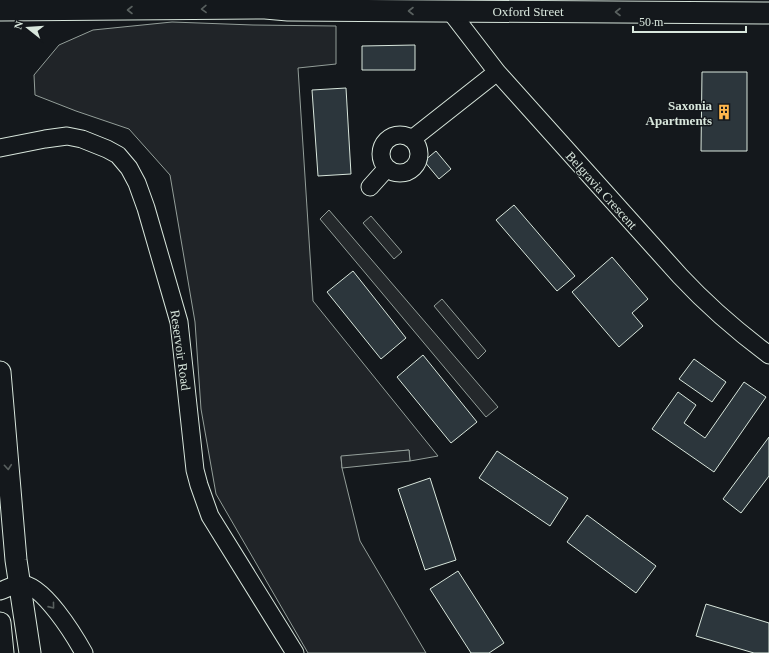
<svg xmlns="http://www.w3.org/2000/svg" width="769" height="653" font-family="'Times New Roman',serif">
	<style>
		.green { fill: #202428; stroke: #939e99 }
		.parking { fill: #24282b; stroke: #939e99 }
		.building { fill: #2c363c; stroke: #d8e6dc }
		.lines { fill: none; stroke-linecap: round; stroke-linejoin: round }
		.minor-casing { stroke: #d8e6dc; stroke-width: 19 }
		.major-casing { stroke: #d8e6dc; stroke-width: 23 }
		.minor { stroke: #14181c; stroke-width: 17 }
		.major { stroke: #14181c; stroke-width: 21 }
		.oneway { stroke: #59605f }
		.labels { text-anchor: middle; stroke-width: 3; stroke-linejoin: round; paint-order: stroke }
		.street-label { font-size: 13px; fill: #d8e6dc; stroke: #14181c }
		.poi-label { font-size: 13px; font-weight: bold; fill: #d8e6dc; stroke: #14181c; text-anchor: end }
	</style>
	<rect width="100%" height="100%" fill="#14181c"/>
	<!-- green -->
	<path class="green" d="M 172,22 L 253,25 L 336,26 L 336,64 L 298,68 L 313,301 L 438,456 L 410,461 L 409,450 L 341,457 L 342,468 L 360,541 L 426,653 L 308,653 L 216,494 L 201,409 L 195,322 L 170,175 L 129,129 L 76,111 L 35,95 L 34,75 L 59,45 L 93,30 Z"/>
	<!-- parking -->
	<path class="parking" d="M 329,210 L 498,407 L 486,417 L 320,219 Z
		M 371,216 L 402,252 L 394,259 L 363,223 Z
		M 442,299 L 486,351 L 478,359 L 434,306 Z
		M 409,450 L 410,461 L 342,468 L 341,456 Z"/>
	<!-- building -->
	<path class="building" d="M 415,45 L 415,70 L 362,70 L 362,46 Z
		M 702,72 L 747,72 L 747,151 L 701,151 Z
		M 346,88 L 351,174 L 318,176 L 312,90 Z
		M 436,151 L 451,169 L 439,179 L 424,161 Z
		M 514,205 L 575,276 L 557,291 L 496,220 Z
		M 612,257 L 648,299 L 632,313 L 643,326 L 619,347 L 572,292 Z
		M 353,271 L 406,338 L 381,359 L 327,292 Z
		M 423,355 L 477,422 L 451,443 L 397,377 Z
		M 694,359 L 726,382 L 712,402 L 679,379 Z
		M 744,382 L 766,397 L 714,472 L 652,429 L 678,392 L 696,405 L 684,423 L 705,438 Z
		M 769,437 L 769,476 L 741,513 L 723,499 Z
		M 497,451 L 568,498 L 550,526 L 479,478 Z
		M 430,478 L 456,560 L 425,570 L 398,489 Z
		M 587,515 L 656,566 L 636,593 L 567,542 Z
		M 458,571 L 504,643 L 489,653 L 471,653 L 430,589 Z
		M 706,604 L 769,623 L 769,653 L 754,653 L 696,636 Z"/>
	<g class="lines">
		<!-- minor casing -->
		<g class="minor-casing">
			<path id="minor" d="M 450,11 L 497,72 L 680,276 C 707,305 737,331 769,355
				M381 154a19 19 0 1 1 38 0a19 19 0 1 1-38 0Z
				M 412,139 L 497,72
				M 0,148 L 45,139 L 67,136 L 82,139 L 107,149 L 118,155 L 129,168 L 137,183 L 146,208 L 179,322 L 195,470 L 199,485 L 210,516 L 295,653
				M 370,187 L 387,168
				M 0,591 C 6,589 14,584 21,584 C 43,584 74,635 84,653"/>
		</g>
		<!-- major casing -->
		<g class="major-casing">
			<path id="major" d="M 0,10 L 265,8 L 288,10 L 769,13
				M 0,372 L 16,560 L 30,653
				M 0,623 L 3,653"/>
		</g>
		<!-- minor -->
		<use href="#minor" class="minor"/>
		<!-- major -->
		<use href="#major" class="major"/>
	</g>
	<!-- one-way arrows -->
	<defs><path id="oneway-chevron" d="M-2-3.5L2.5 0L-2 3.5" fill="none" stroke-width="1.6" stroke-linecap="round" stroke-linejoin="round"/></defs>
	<g class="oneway">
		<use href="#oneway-chevron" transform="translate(204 9) rotate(179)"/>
		<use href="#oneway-chevron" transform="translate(130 10) rotate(180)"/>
		<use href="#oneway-chevron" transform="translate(411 11) rotate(-180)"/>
		<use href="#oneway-chevron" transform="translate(618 12) rotate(-180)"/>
		<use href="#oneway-chevron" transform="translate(8 467) rotate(85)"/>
		<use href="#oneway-chevron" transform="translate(52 606) rotate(51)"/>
	</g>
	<!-- icons -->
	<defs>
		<g id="building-bare" transform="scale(1.2)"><path d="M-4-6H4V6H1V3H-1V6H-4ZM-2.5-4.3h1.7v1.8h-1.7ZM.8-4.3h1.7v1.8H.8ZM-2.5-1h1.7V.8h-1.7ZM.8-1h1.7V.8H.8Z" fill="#ffb74d" stroke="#14181c" stroke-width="2.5" paint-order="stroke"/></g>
	</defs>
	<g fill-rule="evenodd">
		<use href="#building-bare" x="724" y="112"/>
	</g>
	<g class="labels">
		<!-- street labels -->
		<g class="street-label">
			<text x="528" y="16">Oxford Street</text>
			<text transform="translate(602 190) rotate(48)" y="5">Belgravia Crescent</text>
			<text transform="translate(181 350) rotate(82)" y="5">Reservoir Road</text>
		</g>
		<!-- poi labels -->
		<g class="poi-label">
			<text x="712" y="110">Saxonia<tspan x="712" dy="15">Apartments</tspan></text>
		</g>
	</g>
	<!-- north arrow -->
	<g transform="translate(28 28) rotate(287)" stroke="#14181c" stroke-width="3" paint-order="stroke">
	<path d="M0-3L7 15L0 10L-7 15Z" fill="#d8e6dc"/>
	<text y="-6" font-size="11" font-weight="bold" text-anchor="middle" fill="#d8e6dc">N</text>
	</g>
	<!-- scale -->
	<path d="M633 26v6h113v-6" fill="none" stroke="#d8e6dc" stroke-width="2"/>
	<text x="639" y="26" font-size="12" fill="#d8e6dc" stroke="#14181c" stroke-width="3" paint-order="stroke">50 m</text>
</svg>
